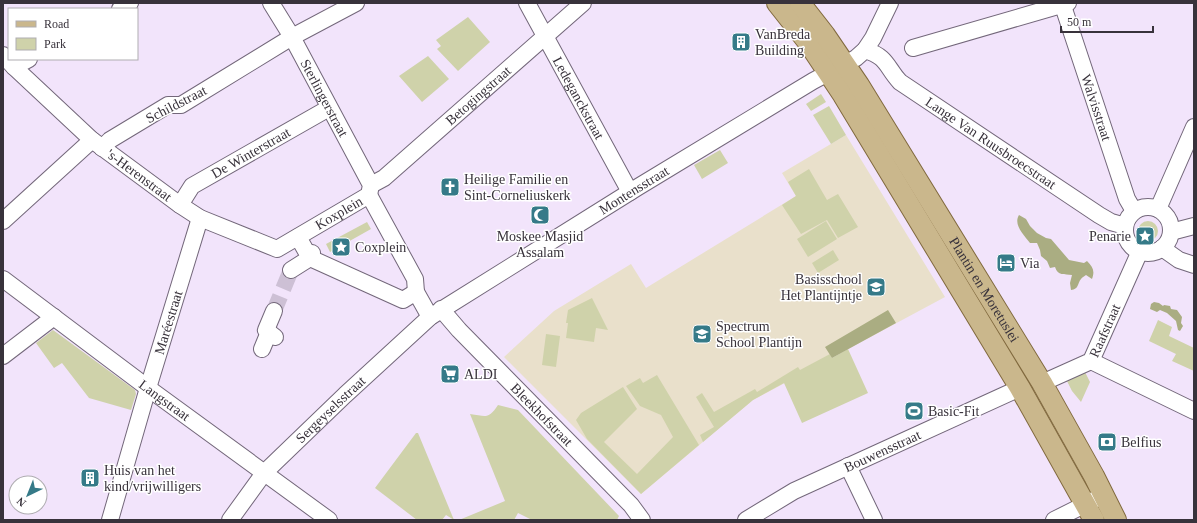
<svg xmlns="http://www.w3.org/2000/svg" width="1197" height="523" font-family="Georgia,serif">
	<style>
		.education { fill: #e9e0cb }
		.green { fill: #cfd2aa }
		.forest { fill: #aaad82 }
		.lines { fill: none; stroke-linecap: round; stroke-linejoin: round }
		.minor-tunnel { stroke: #cdc0d5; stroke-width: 16; stroke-dasharray: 16 8; stroke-linecap: butt }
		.minor-casing { stroke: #73677a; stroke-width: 18 }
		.major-casing { stroke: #80693e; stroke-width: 22 }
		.minor { stroke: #fff; stroke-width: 16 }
		.major { stroke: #cab78c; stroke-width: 20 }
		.labels { text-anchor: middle; stroke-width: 3; stroke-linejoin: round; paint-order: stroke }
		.poi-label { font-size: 14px; fill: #38323b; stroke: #fff; text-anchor: start }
		.street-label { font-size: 14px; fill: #38323b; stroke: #fff }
	</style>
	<rect width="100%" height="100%" fill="#f2e4fb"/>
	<!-- education -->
	<path class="education" d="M 846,135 L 945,297 L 753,400 L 641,494 L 504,357 L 554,311 L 631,264 L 646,288 L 796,196 L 782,173 Z"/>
	<!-- green -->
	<path class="green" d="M 468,17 L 490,42 L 458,71 L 437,49 L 441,46 L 436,40 Z
		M 428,56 L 449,79 L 422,102 L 399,76 Z
		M 821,94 L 826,102 L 811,111 L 806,104 Z
		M 829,106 L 846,135 L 831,144 L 813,115 Z
		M 720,150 L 728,163 L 702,179 L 694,165 Z
		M 809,169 L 827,200 L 838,194 L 858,227 L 838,238 L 827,220 L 801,234 L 782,205 L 796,196 L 788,182 Z
		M1138 231a10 10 0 1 1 20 0a10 10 0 1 1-20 0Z
		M 826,221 L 837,239 L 808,257 L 797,239 Z
		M 367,222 L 371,229 L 330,252 L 326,244 Z
		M 833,250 L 839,260 L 818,273 L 812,263 Z
		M 592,298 L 608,330 L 596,328 L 594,342 L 566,338 L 568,323 L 566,323 L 568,310 Z
		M 1158,320 L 1172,327 L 1169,336 L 1194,348 L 1194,371 L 1172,361 L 1176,354 L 1149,341 Z
		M 53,330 L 135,390 L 136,394 L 131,410 L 89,398 L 62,363 L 54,368 L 36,343 Z
		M 546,334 L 560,336 L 556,367 L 542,365 Z
		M 848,349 L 868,393 L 802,423 L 784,383 L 753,400 L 703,442 L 700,435 L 714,427 L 696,397 L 702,393 L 714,412 L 755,389 L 757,392 L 798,367 L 800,370 L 830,354 L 832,358 Z
		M 1084,370 L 1090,382 L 1081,402 L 1072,391 L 1066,379 Z
		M 657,375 L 699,445 L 641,494 L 587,439 L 576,420 L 581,413 L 623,387 L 637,409 L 604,442 L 637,474 L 673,437 L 661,415 L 640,406 L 626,386 L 640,378 L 643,383 Z
		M 498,405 L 518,410 L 619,516 L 617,520 L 532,520 L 518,513 L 514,520 L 459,520 L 505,501 L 470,414 C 486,416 488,420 498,405 Z
		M 416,433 L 418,433 L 454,520 L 446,515 L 442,520 L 417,520 L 375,488 Z"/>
	<!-- forest -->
	<path class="forest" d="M 1019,215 L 1026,219 L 1030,226 L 1037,233 L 1046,238 L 1051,239 L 1069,260 L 1084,263 L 1087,261 C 1093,267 1095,271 1092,279 L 1086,275 C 1085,276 1082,277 1081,279 C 1077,284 1079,289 1071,290 L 1070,283 L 1072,275 C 1064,274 1058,276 1055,267 L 1050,268 L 1047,261 L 1041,256 L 1040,250 L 1037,243 L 1030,243 C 1024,235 1013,225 1019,215 Z
		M 1154,302 L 1159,303 L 1163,306 L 1164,305 L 1170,306 L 1171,309 L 1177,310 L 1182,317 L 1181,323 L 1183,326 L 1180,331 L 1178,330 L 1176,321 L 1167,313 L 1160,310 L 1157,312 L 1150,309 L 1151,304 Z
		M 888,310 L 896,323 L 832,358 L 825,347 Z"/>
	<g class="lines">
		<!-- minor-tunnel -->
		<path class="minor-tunnel" d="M 274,311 L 291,270"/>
		<!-- minor casing -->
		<g class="minor-casing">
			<g id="minor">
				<path id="s1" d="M 271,3 L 292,37 L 371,185 L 369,195"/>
				<path id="s2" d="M 527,3 L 630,192"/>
				<path id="s3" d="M 1062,3 L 1127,199 L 1134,211"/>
				<path d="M 120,9 L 130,3"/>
				<path d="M 913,48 L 1068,3"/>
				<path id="s4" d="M 865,50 C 888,57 886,67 900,82 L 1099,215 L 1111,222 L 1125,226"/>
				<path id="s5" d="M 3,55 L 14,67 L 92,140 L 180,205 L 200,218 L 277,249 L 369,195"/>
				<path d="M 14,67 L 29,59"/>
				<path d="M 102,148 L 110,140 L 168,105 L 181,105 L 292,37 L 356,3"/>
				<path id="s6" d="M 371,185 L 384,178 L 583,3"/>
				<path d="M 369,195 L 415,279 L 416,292 L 430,317"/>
				<path id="s7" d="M 180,205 L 192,186 L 329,108"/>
				<circle cx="1148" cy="230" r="23"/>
				<path d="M 1158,209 L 1194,127"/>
				<path d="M 3,221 L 92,140"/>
				<path d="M 1171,232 L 1194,226"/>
				<path d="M 298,237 L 310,258 L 403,300 L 416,292"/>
				<path d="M 1162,248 L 1179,260 L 1194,265"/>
				<path d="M 291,270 L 310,258 L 312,253"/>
				<path id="s8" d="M 3,279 L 148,388 L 329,520"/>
				<path id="s9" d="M 441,309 L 459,330 L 631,505 L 642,520"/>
				<path d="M 274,311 L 266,330 L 275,337"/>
				<path d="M 262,349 L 269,332"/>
				<path d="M 3,356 L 54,317"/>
				<path d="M 1091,361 L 1194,411"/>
				<path id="s10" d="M 1042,383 L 1091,361 L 1140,251"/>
				<path d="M 848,466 L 874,520"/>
				<path id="s11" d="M 110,520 L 148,388 L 200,218"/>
				<path id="s12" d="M 230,520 L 264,473 L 345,395 L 430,317 L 638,187 L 813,81 L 856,58 L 865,50 L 873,38 L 890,3"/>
				<path id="s13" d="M 746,520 L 794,491 L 1020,388"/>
				<path d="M 1054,520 L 1096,499"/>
			</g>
		</g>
		<!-- major casing -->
		<g class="major-casing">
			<g id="major">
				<path d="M 777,3 L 807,41 L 843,95 L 1020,388 L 1094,520"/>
				<path id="s14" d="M 800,3 L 825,35 L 859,85 L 1042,383 L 1094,476 L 1116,520"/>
			</g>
		</g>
		<!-- minor -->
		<use href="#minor" class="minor"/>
		<!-- major -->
		<use href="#major" class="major"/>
	</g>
	<!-- icons -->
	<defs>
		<g id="building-square" transform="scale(1)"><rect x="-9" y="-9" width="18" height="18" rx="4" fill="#357a88" stroke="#fff"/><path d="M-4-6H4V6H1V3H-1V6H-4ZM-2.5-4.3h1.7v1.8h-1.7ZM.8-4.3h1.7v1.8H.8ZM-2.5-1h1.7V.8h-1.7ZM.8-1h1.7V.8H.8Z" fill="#fff"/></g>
		<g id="church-square" transform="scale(1)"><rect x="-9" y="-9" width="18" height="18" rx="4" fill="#357a88" stroke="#fff"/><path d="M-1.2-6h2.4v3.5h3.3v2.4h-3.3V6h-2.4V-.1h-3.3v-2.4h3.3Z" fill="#fff"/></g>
		<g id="mosque-square" transform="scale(1)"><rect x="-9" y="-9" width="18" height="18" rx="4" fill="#357a88" stroke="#fff"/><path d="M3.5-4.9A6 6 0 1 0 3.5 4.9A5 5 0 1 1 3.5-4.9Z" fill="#fff"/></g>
		<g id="sight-square" transform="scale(1)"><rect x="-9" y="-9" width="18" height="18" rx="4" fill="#357a88" stroke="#fff"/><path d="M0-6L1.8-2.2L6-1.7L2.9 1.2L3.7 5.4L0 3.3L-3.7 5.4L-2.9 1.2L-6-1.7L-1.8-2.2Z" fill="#fff"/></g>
		<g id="hotel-square" transform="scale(1)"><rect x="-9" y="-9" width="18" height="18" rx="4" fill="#357a88" stroke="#fff"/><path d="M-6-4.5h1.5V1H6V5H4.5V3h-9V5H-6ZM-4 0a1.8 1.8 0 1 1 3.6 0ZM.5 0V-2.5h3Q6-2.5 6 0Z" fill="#fff"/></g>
		<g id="school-square" transform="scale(1)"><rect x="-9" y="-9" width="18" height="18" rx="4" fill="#357a88" stroke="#fff"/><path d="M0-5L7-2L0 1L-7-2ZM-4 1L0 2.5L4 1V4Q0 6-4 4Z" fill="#fff"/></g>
		<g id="supermarket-square" transform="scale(1)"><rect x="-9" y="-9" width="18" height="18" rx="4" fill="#357a88" stroke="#fff"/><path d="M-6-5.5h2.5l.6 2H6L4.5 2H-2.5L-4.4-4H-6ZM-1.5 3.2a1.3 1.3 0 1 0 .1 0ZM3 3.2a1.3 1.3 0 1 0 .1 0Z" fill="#fff"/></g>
		<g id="stadium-square" transform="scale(1)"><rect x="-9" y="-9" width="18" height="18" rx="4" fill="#357a88" stroke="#fff"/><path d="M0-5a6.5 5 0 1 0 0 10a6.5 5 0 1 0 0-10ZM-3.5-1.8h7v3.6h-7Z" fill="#fff"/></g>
		<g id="bank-square" transform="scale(1)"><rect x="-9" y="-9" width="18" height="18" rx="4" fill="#357a88" stroke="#fff"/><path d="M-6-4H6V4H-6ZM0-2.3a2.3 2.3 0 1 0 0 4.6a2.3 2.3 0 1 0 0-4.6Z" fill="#fff"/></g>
	</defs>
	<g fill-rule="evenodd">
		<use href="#building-square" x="741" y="42"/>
		<use href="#church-square" x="450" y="187"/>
		<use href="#mosque-square" x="540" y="215"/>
		<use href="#sight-square" x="1145" y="236"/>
		<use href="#sight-square" x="341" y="247"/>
		<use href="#hotel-square" x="1006" y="263"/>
		<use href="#school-square" x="876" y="287"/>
		<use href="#school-square" x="702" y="334"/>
		<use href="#supermarket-square" x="450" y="374"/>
		<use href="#stadium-square" x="914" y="411"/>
		<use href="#bank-square" x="1107" y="442"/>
		<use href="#building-square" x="90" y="478"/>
	</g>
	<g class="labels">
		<!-- poi labels -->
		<g class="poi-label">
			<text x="755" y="39">VanBreda<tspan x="755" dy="16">Building</tspan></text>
			<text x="464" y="184">Heilige Familie en<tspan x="464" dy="16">Sint-Corneliuskerk</tspan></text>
			<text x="540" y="241" text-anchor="middle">Moskee Masjid<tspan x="540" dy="16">Assalam</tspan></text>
			<text x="1131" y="241" text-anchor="end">Penarie</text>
			<text x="355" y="252">Coxplein</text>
			<text x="1020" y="268">Via</text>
			<text x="862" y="284" text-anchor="end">Basisschool<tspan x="862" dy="16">Het Plantijntje</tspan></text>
			<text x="716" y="331">Spectrum<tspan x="716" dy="16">School Plantijn</tspan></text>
			<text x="464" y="379">ALDI</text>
			<text x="928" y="416">Basic-Fit</text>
			<text x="1121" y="447">Belfius</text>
			<text x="104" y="475">Huis van het<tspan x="104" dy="16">kind/vrijwilligers</tspan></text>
		</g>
		<!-- street labels -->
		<g class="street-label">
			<text dy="5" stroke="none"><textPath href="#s6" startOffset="140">Betogingstraat</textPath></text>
			<text dy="5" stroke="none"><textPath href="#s2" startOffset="108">Ledeganckstraat</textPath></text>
			<text dy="5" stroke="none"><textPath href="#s1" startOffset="109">Sterlingerstraat</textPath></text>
			<text transform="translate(176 104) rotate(-27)" y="5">Schildstraat</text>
			<text dy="5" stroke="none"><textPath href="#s3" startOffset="110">Walvisstraat</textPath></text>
			<text dy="5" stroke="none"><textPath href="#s4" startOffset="158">Lange Van Ruusbroecstraat</textPath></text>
			<text dy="5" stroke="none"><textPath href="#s7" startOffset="90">De Winterstraat</textPath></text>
			<text dy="5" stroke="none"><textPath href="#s5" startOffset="182">'s-Herenstraat</textPath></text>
			<text dy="5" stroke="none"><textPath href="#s12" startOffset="526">Montensstraat</textPath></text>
			<text dy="5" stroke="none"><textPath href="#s5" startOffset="411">Koxplein</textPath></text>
			<text dy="5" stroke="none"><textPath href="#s14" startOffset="341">Plantin en Moretuslei</textPath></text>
			<text dy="5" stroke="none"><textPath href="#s11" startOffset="206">Maréestraat</textPath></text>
			<text dy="5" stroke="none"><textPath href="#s10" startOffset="87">Raafstraat</textPath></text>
			<text dy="5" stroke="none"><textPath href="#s8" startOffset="202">Langstraat</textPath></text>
			<text dy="5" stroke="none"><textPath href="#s12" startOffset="150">Sergeyselsstraat</textPath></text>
			<text dy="5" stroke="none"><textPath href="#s9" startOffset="146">Bleekhofstraat</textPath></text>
			<text dy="5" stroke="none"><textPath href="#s13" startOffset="153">Bouwensstraat</textPath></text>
		</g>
	</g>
	<!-- border -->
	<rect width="1197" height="523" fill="none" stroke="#38323b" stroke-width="8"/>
	<!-- legend -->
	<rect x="8" y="8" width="130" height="52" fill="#ffffff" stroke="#afadb1"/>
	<rect x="16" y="21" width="20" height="6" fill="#cab78c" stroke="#afadb1"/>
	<text x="44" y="28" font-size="12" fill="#38323b">Road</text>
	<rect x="16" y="38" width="20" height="12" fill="#cfd2aa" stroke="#afadb1"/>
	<text x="44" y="48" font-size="12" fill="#38323b">Park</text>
	<!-- north arrow -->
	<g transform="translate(28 495) rotate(223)"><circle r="19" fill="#ffffff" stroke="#afadb1"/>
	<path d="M0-3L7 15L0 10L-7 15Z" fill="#357a88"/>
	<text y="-6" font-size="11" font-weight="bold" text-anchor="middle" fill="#38323b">N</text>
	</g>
	<!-- scale -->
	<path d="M1061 26v6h92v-6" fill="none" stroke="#38323b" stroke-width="2"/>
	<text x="1067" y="26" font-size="12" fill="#38323b" stroke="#ffffff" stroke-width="3" paint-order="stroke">50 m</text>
</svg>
